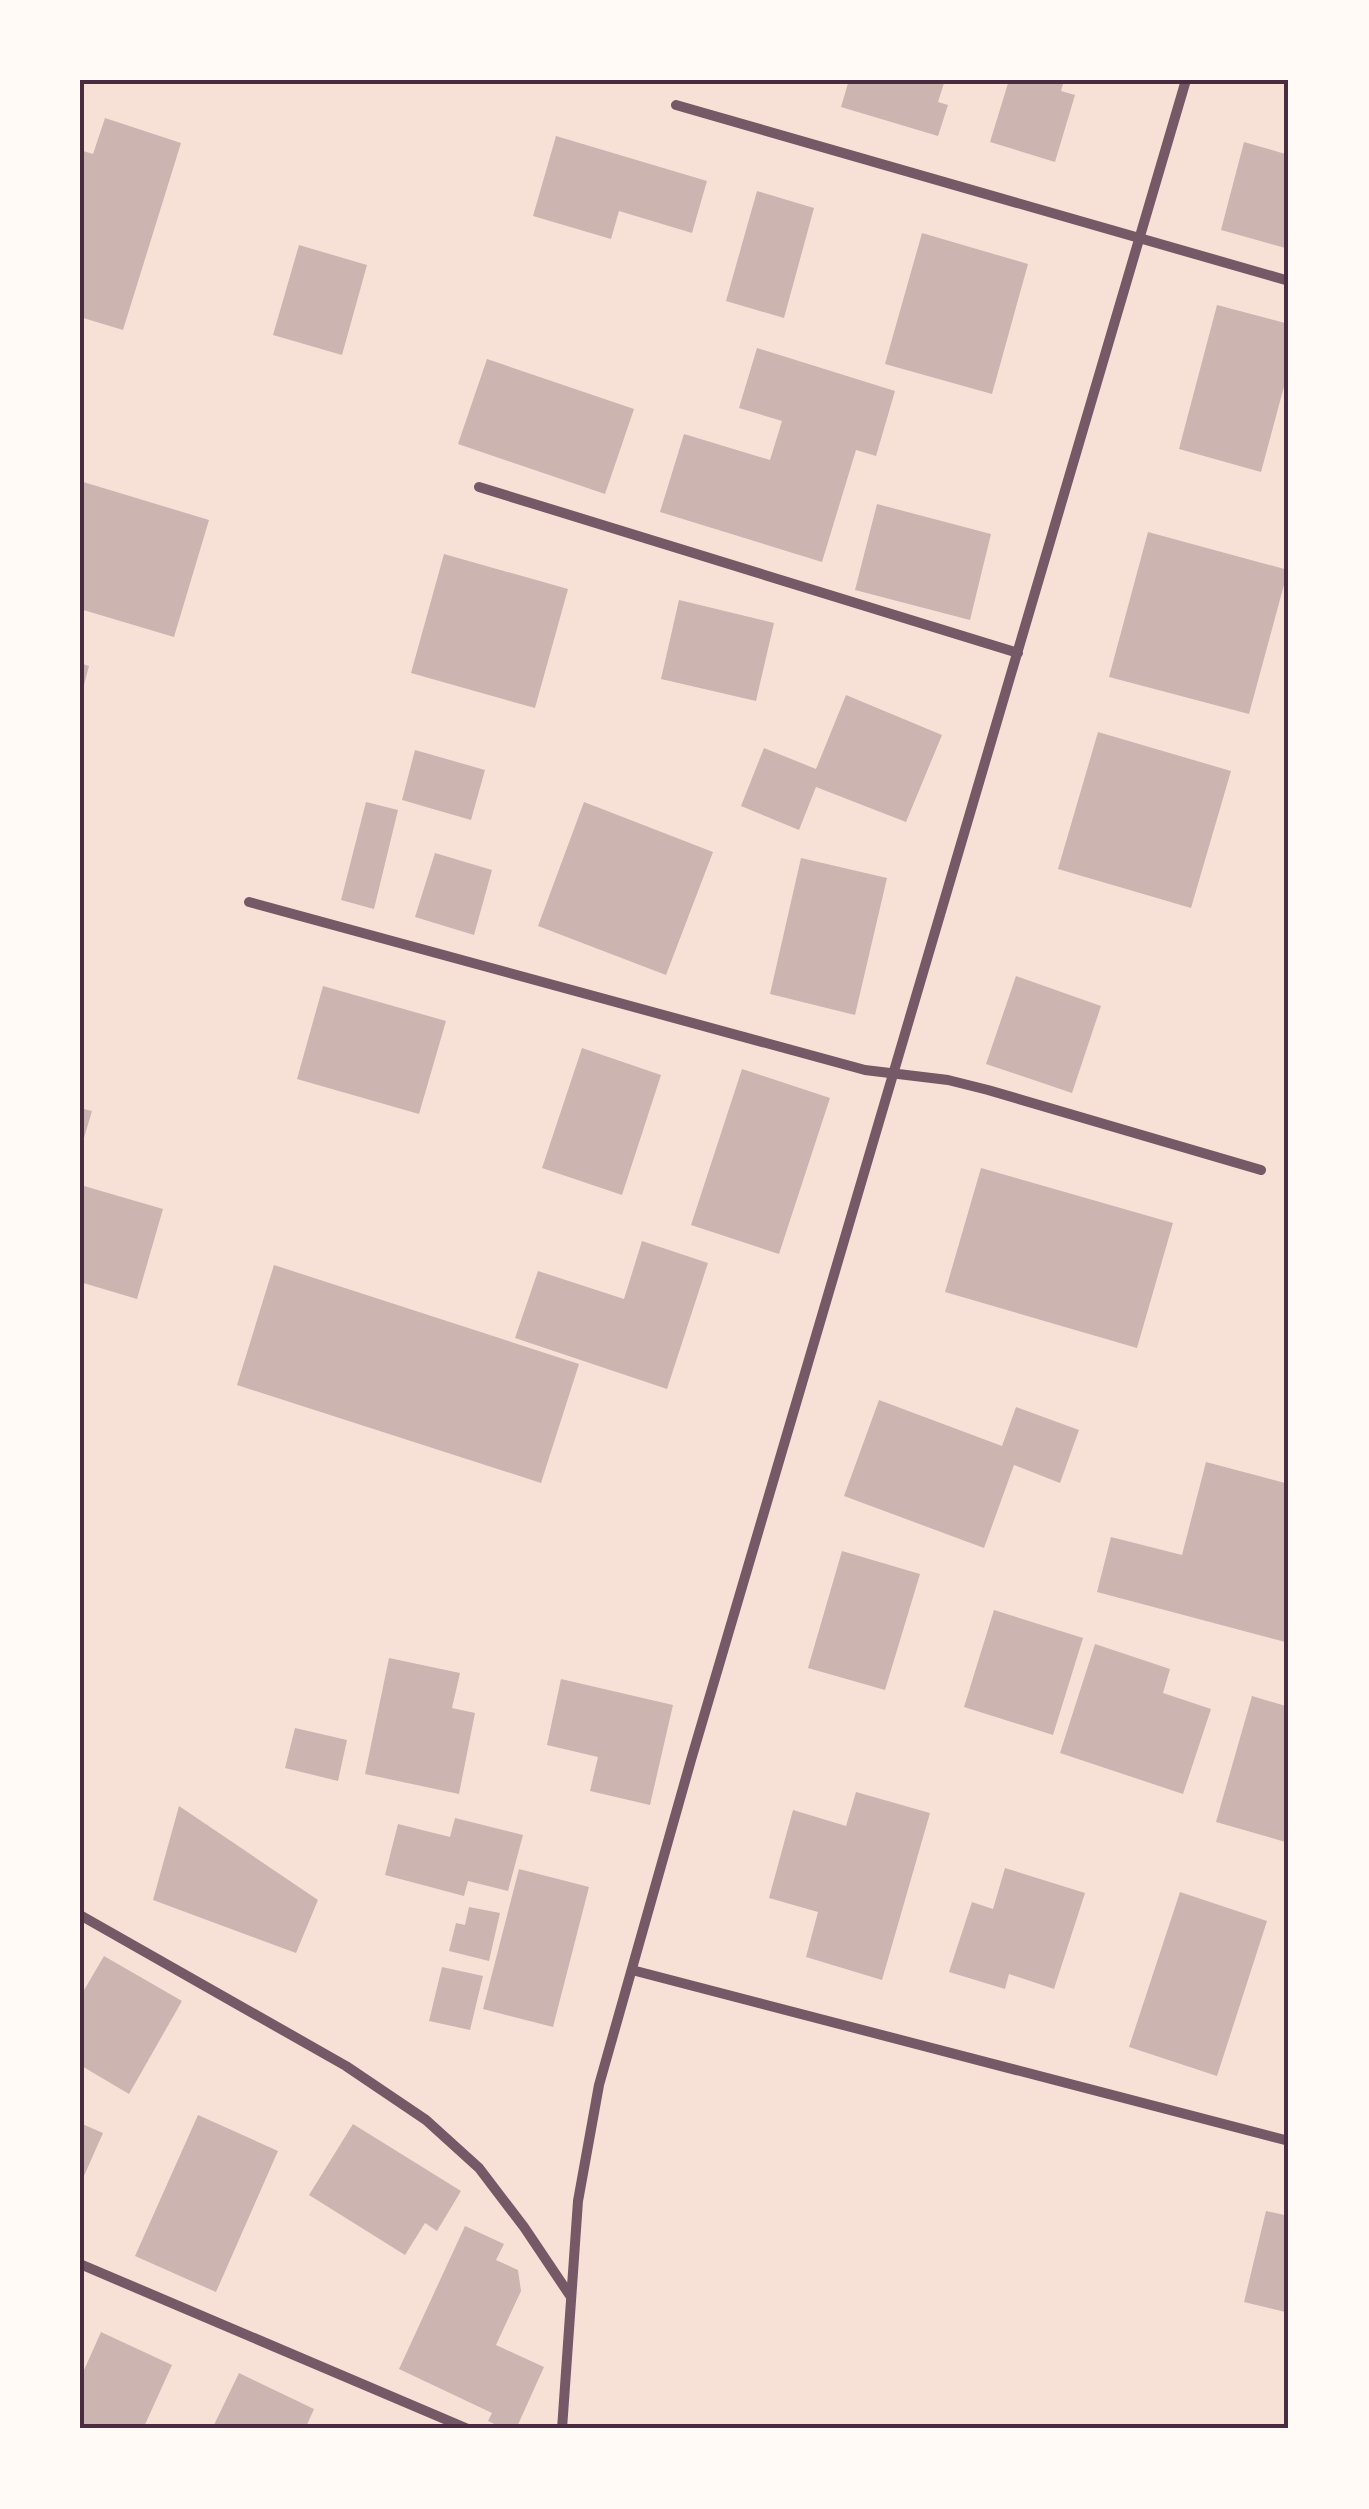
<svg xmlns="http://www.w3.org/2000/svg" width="1369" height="2509" font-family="'DM Sans',sans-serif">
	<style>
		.building { fill: #ccb4b1 }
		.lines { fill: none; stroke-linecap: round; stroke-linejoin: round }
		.minor { stroke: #755966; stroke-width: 10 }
		.neatline { fill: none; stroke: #4a2c40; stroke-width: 4 }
	</style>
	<rect width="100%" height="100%" fill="#f7e1d7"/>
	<!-- building -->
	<path class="building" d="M 849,80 L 945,80 L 938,102 L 948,105 L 938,136 L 841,107 Z
		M 1009,80 L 1064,80 L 1061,91 L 1075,95 L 1055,162 L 990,142 Z
		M 105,118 L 181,143 L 123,330 L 80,317 L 80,150 L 93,154 Z
		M 556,136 L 707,181 L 692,233 L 619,211 L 611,239 L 533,216 Z
		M 1244,142 L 1289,155 L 1289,249 L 1221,230 Z
		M 757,191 L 814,208 L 784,318 L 726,301 Z
		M 922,233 L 1028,264 L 992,394 L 885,364 Z
		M 299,245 L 367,265 L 342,355 L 273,335 Z
		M 1217,305 L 1289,324 L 1289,368 L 1261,472 L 1179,449 Z
		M 757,348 L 895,391 L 876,456 L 856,450 L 822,562 L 660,512 L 684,434 L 770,460 L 782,421 L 739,408 Z
		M 487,359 L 634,409 L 605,494 L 458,444 Z
		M 80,481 L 209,520 L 174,637 L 80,609 Z
		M 877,504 L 991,534 L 970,620 L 855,590 Z
		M 1148,532 L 1288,570 L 1249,714 L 1109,677 Z
		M 444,554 L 568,589 L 535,708 L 411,673 Z
		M 679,600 L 774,623 L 756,701 L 661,679 Z
		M 80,663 L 89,666 L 81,696 L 80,696 Z
		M 846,695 L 942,735 L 906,822 L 816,787 L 799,830 L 741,806 L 764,748 L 816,769 Z
		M 1098,732 L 1231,771 L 1191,908 L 1058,869 Z
		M 415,750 L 485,770 L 471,820 L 402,800 Z
		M 366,802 L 398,810 L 374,909 L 341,900 Z
		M 584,802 L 713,852 L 666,975 L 538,926 Z
		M 435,853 L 492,870 L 474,935 L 415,917 Z
		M 801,858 L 887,878 L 855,1015 L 770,994 Z
		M 1016,976 L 1101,1006 L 1072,1093 L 986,1064 Z
		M 323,986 L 446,1021 L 419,1114 L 297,1079 Z
		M 582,1048 L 661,1075 L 622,1195 L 542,1168 Z
		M 742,1069 L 830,1098 L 779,1254 L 691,1225 Z
		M 80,1108 L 92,1111 L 81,1148 L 80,1148 Z
		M 981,1168 L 1173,1223 L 1137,1348 L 945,1292 Z
		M 84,1186 L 163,1209 L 137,1299 L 80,1282 L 80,1200 Z
		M 642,1241 L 708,1263 L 667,1389 L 515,1338 L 538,1271 L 624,1299 Z
		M 274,1265 L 579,1364 L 541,1483 L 237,1385 Z
		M 879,1400 L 1002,1446 L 1016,1407 L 1079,1430 L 1060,1483 L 1014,1465 L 984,1548 L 844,1496 Z
		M 1206,1462 L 1289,1484 L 1289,1643 L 1097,1592 L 1111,1537 L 1182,1555 Z
		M 842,1551 L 920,1574 L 885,1690 L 808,1668 Z
		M 994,1610 L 1083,1638 L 1053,1735 L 964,1707 Z
		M 1095,1644 L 1170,1669 L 1163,1693 L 1211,1709 L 1183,1794 L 1060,1753 Z
		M 389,1658 L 460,1673 L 452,1708 L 475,1713 L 459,1794 L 365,1774 Z
		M 561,1679 L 673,1705 L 650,1805 L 590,1791 L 598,1757 L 547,1745 Z
		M 1252,1696 L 1289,1707 L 1289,1843 L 1216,1822 Z
		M 295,1728 L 347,1740 L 338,1781 L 285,1768 Z
		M 856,1792 L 930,1813 L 882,1980 L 806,1957 L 818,1912 L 769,1898 L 793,1810 L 846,1826 Z
		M 179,1806 L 318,1900 L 296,1953 L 153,1900 Z
		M 455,1818 L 523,1835 L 508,1891 L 468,1881 L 464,1896 L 385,1875 L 398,1824 L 450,1837 Z
		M 1005,1868 L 1085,1893 L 1054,1989 L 1009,1974 L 1005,1989 L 949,1972 L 972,1902 L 993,1909 Z
		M 519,1869 L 589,1887 L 553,2027 L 483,2009 Z
		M 1180,1892 L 1267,1921 L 1217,2076 L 1129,2047 Z
		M 469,1907 L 500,1913 L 489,1961 L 449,1951 L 456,1923 L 465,1925 Z
		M 104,1956 L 182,2001 L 129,2094 L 80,2065 L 80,1997 Z
		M 442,1967 L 483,1976 L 470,2030 L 429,2021 Z
		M 198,2115 L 278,2151 L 216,2292 L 135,2256 Z
		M 80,2123 L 103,2133 L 80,2185 Z
		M 353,2124 L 461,2191 L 437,2231 L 425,2223 L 405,2255 L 309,2195 Z
		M 1266,2211 L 1289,2216 L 1289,2313 L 1244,2302 Z
		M 465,2226 L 504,2244 L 496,2260 L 518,2270 L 521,2291 L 496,2345 L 544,2367 L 516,2429 L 505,2429 L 488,2421 L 492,2413 L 399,2369 Z
		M 101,2332 L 172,2365 L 143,2429 L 80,2429 L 80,2379 Z
		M 239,2373 L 314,2409 L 305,2429 L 212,2429 Z"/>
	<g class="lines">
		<!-- minor -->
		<path class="minor" d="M 676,105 L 1289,281
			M 479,487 L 1018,653
			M 249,902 L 865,1070 L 948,1080 L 988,1090 L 1261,1170
			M 80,1915 L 346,2066 L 426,2120 L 479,2168 L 524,2227 L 571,2297
			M 632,1970 L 1289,2141
			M 80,2264 L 468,2429
			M 562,2429 L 578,2201 L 599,2085 L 691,1760 L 1186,80"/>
	</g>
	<!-- border -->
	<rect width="1369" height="2509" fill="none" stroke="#fffaf5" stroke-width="165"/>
	<rect x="82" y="82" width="1204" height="2344" class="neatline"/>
</svg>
